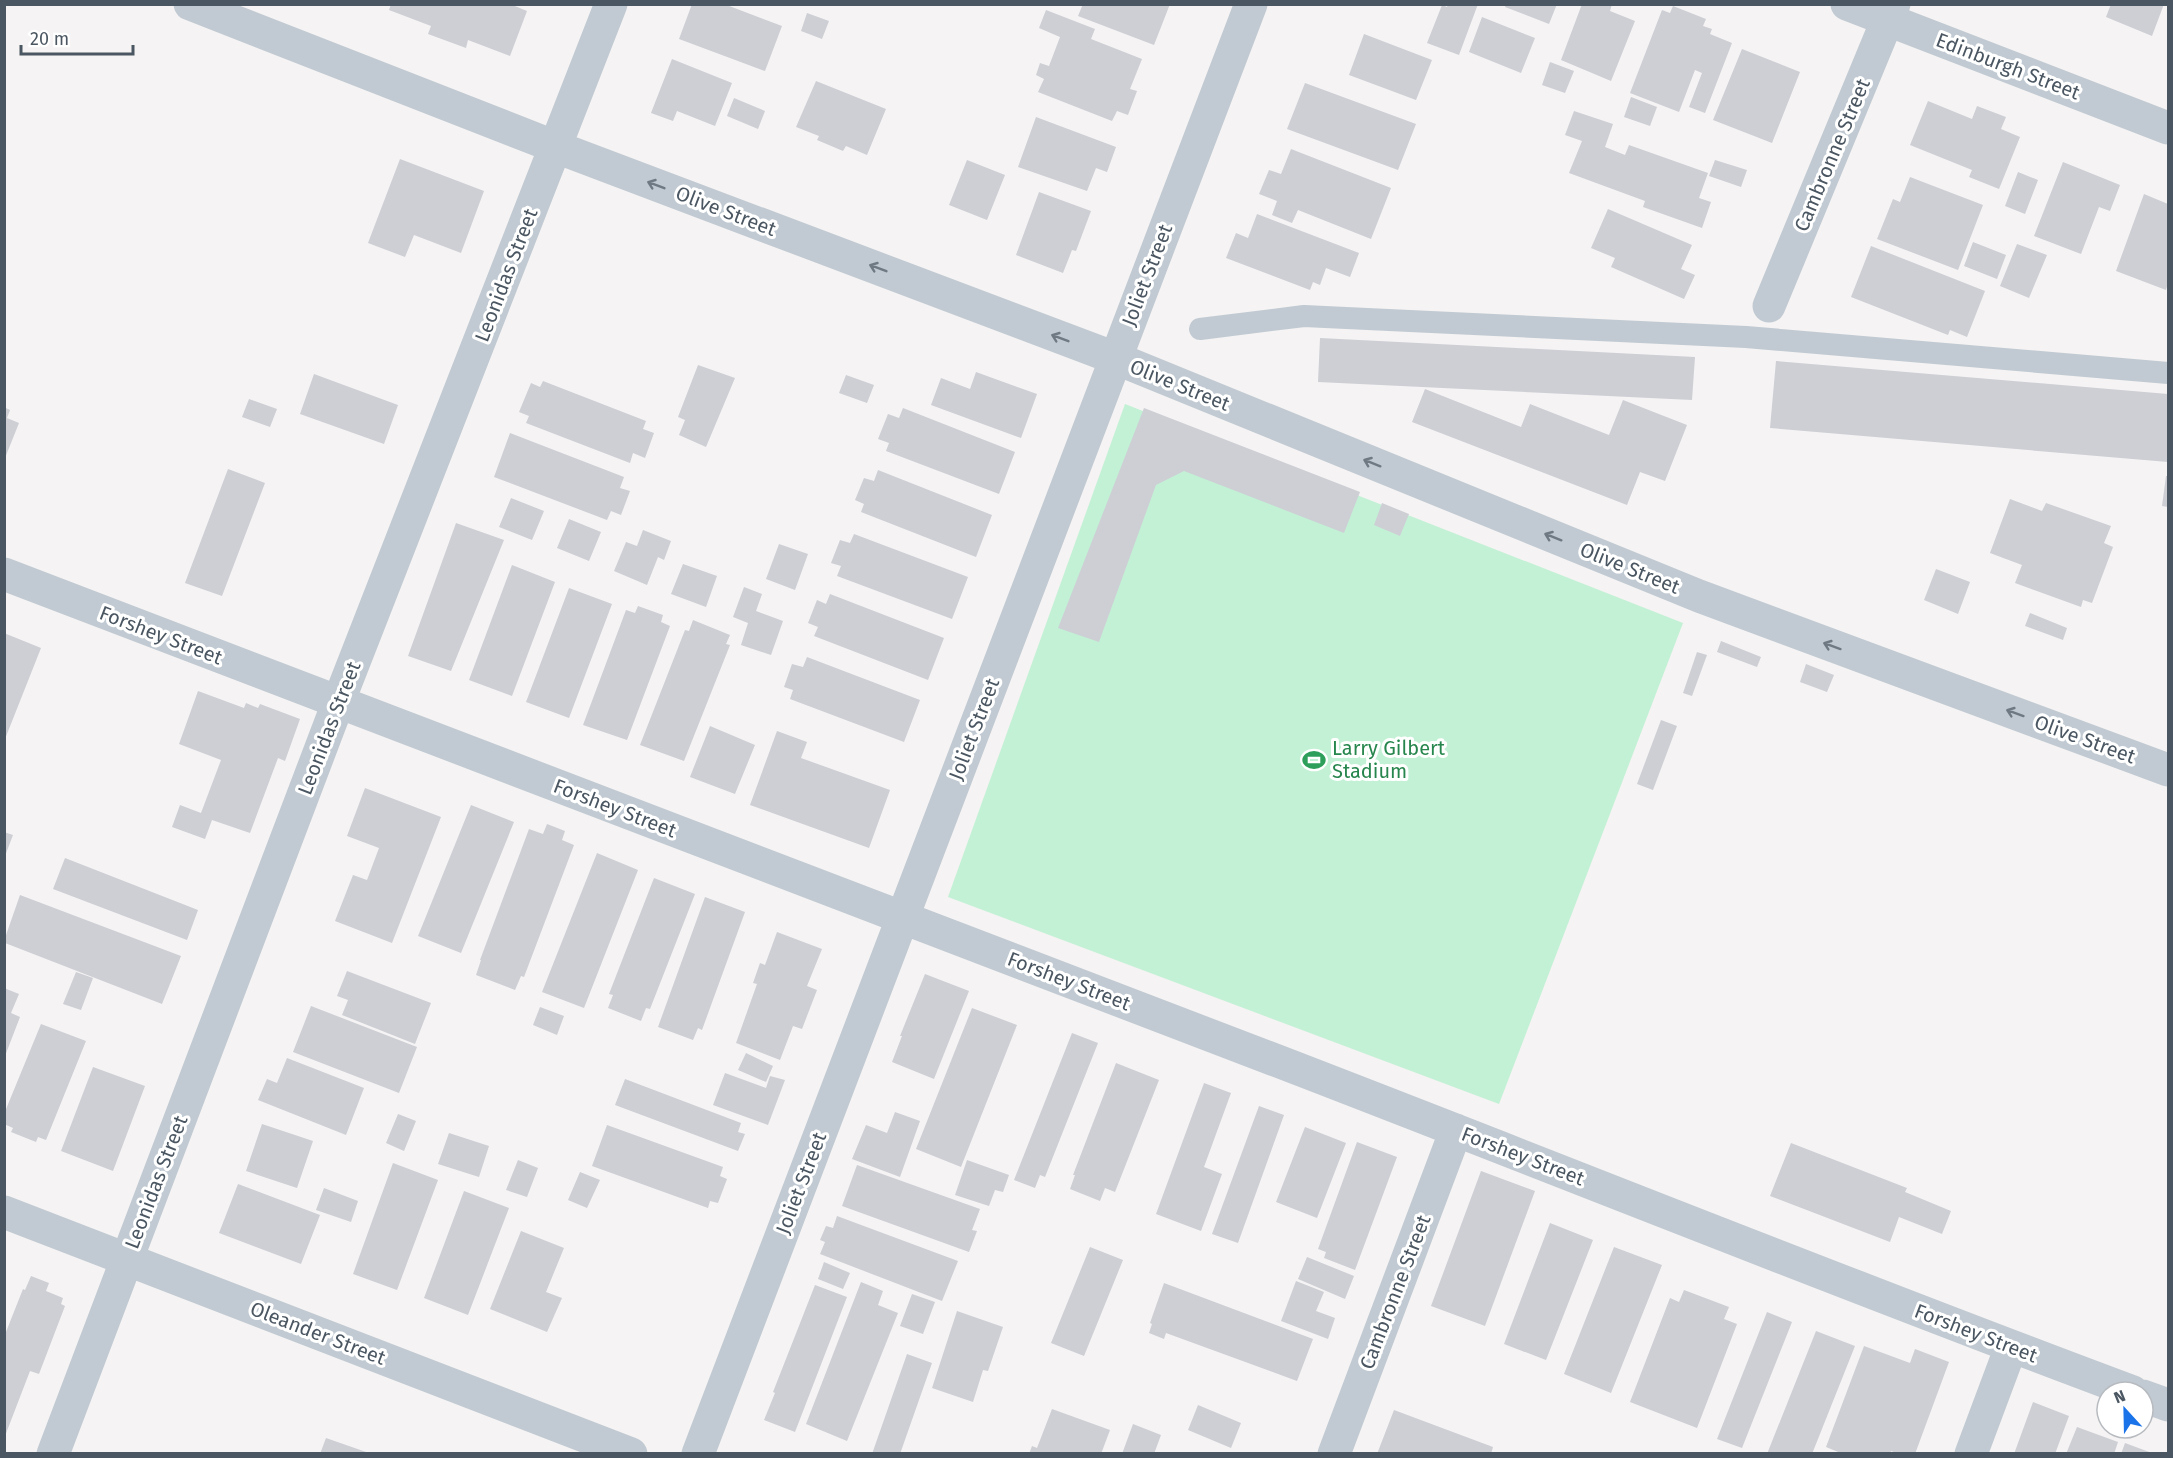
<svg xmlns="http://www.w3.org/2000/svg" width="2173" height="1458" font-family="'Fira Sans',sans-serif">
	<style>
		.green { fill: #c3f1d5 }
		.building { fill: #cdcfd5 }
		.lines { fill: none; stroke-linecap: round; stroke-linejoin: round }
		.lane { stroke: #c1cad2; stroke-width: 22 }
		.street { stroke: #c1cad2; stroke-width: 33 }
		.oneway { stroke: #6e7983 }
		.labels { text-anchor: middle; stroke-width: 6; stroke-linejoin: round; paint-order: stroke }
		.street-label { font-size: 20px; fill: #4a5661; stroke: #fff }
		.leisure-label { font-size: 20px; fill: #27864d; stroke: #fff; text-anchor: start }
	</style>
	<rect width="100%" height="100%" fill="#f5f3f3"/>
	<!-- green -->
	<path class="green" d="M 1125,404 L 1683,623 L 1499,1104 L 948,897 Z"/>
	<!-- building -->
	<path class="building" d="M 391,4 L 510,4 L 527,11 L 510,56 L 468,40 L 466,48 L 428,34 L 431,26 L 389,10 Z
		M 692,4 L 724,4 L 782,26 L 765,71 L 679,39 Z
		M 1083,4 L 1170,4 L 1154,45 L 1078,16 Z
		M 1448,4 L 1478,4 L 1459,55 L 1427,43 L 1442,5 L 1447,7 Z
		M 1506,4 L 1557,4 L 1549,24 L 1505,7 Z
		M 1582,4 L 1612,4 L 1610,11 L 1635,21 L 1611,81 L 1561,60 Z
		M 2111,4 L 2164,4 L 2152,36 L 2106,17 Z
		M 1673,6 L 1706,19 L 1703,26 L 1712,29 L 1710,34 L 1732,43 L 1705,113 L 1689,107 L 1702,73 L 1695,70 L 1679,112 L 1630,93 L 1662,10 L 1670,13 Z
		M 1046,10 L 1095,29 L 1091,39 L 1142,59 L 1130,89 L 1137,91 L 1128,115 L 1117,111 L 1112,121 L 1038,92 L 1044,79 L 1036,75 L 1040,63 L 1049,66 L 1060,37 L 1039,28 Z
		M 807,13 L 829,21 L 822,39 L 801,31 Z
		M 1482,17 L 1535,38 L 1521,73 L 1469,52 Z
		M 1364,34 L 1432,60 L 1416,100 L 1349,75 Z
		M 1742,49 L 1800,72 L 1772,143 L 1713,120 Z
		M 672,59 L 732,83 L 715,126 L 677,111 L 673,121 L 651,113 Z
		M 1550,62 L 1574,71 L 1565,93 L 1542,85 Z
		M 816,81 L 886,109 L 867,155 L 846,146 L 843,151 L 817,140 L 819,136 L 796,127 Z
		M 1305,83 L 1416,124 L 1398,170 L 1287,129 Z
		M 1631,97 L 1657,107 L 1650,126 L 1624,117 Z
		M 734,98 L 765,111 L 758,129 L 727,116 Z
		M 1928,101 L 1972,119 L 1977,106 L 2006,117 L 2001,129 L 2020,137 L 1999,189 L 1969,177 L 1972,170 L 1910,145 Z
		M 1574,111 L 1613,124 L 1605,147 L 1625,155 L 1629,145 L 1708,173 L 1699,198 L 1711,202 L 1702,228 L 1643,207 L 1645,201 L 1569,173 L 1582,141 L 1565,135 Z
		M 1036,117 L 1116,147 L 1107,172 L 1096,168 L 1087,191 L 1018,167 Z
		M 1291,149 L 1391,188 L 1371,239 L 1298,210 L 1292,223 L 1272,215 L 1277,201 L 1259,194 L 1269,170 L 1281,174 Z
		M 400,159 L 484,191 L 461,253 L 414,235 L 405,257 L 368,243 Z
		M 967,160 L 1005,175 L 987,220 L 949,205 Z
		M 1715,160 L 1747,170 L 1741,187 L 1709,176 Z
		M 2063,162 L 2120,185 L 2110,211 L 2099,207 L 2081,254 L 2034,236 Z
		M 2018,172 L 2038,180 L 2025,214 L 2005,206 Z
		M 1910,177 L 1983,205 L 1958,270 L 1877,239 L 1893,199 L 1900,202 Z
		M 1039,192 L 1091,211 L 1076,251 L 1072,250 L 1063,273 L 1016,255 Z
		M 2144,194 L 2168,204 L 2167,215 L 2168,215 L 2168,283 L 2166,290 L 2116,271 Z
		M 1608,209 L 1692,245 L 1681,269 L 1695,275 L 1684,299 L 1611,267 L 1615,258 L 1591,248 Z
		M 1257,214 L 1359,253 L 1350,277 L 1326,268 L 1320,285 L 1313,282 L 1310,290 L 1226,258 L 1236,233 L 1248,238 Z
		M 1973,242 L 2006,255 L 1997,279 L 1964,266 Z
		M 2017,244 L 2047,255 L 2029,298 L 2000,286 Z
		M 1871,246 L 1985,291 L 1967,337 L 1950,330 L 1948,335 L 1851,297 Z
		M 1320,338 L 1695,357 L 1692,400 L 1318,382 Z
		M 1776,361 L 2168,394 L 2168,462 L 1770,428 Z
		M 698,365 L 735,378 L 706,447 L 679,435 L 685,420 L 678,417 Z
		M 976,372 L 1037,394 L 1021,438 L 931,405 L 941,378 L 970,389 Z
		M 314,374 L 398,405 L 384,444 L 300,414 Z
		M 846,375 L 874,385 L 867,403 L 839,393 Z
		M 543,381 L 646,421 L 643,429 L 654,433 L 645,458 L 633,453 L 630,463 L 526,423 L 529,416 L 519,412 L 531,383 L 540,387 Z
		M 1425,389 L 1521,427 L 1530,404 L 1609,435 L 1623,400 L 1687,425 L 1665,481 L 1640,472 L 1627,505 L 1412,422 Z
		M 249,399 L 277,409 L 270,427 L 242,417 Z
		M 4,407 L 10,410 L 7,418 L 19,423 L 5,458 Z
		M 903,408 L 1015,452 L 999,494 L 886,451 L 889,443 L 878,439 L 888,414 L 899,418 Z
		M 1144,408 L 1360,492 L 1344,533 L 1184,471 L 1156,485 L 1099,642 L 1058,628 Z
		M 510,433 L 624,477 L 620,488 L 630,491 L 621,515 L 611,511 L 607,520 L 494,477 Z
		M 228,469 L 265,483 L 222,596 L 185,583 Z
		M 878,470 L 992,515 L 976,557 L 861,512 L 864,504 L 855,500 L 864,478 L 874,481 Z
		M 2166,476 L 2168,476 L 2168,507 L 2162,506 Z
		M 511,498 L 544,511 L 532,540 L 499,527 Z
		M 2010,499 L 2042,511 L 2046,503 L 2111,526 L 2104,543 L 2113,547 L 2092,603 L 2083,600 L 2081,607 L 2015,583 L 2022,565 L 1990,553 Z
		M 1382,503 L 1409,514 L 1400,536 L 1374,525 Z
		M 569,519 L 601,532 L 589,561 L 557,548 Z
		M 456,523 L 504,540 L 451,671 L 408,656 Z
		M 643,530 L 671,541 L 664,560 L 658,557 L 647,585 L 614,571 L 626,542 L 637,546 Z
		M 854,534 L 968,577 L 952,619 L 837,576 L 841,566 L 831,563 L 840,540 L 850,543 Z
		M 779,544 L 808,554 L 795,590 L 766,579 Z
		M 683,564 L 717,576 L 706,607 L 671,594 Z
		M 512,565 L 555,582 L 512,696 L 469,680 Z
		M 1936,569 L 1970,582 L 1958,614 L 1924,600 Z
		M 744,587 L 762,594 L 756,611 L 783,621 L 771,655 L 741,645 L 748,623 L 733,617 Z
		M 569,588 L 612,604 L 569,718 L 526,702 Z
		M 830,594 L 944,638 L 928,680 L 814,636 L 818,627 L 808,623 L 817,600 L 826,604 Z
		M 638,606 L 663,615 L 661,622 L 670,626 L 627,740 L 583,725 L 626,610 L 635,613 Z
		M 2030,613 L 2067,628 L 2063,640 L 2025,626 Z
		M 693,620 L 730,635 L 726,644 L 730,645 L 684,761 L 640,745 L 685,630 L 689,631 Z
		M 4,633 L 41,648 L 5,739 L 4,739 Z
		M 1721,641 L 1761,657 L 1757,667 L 1717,652 Z
		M 1697,652 L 1707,655 L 1692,696 L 1683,693 Z
		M 807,657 L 920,700 L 904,742 L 790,699 L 793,690 L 784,687 L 792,664 L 803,667 Z
		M 1806,664 L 1834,675 L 1827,692 L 1800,682 Z
		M 198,691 L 244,708 L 246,703 L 258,708 L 260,704 L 300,719 L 285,761 L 278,758 L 250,833 L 212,820 L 205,839 L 172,827 L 180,805 L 201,813 L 221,760 L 179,744 Z
		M 1661,720 L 1677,726 L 1653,790 L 1637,784 Z
		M 710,726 L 755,745 L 735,794 L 690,777 Z
		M 777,731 L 807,742 L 801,758 L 890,790 L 869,848 L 750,805 Z
		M 365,788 L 441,817 L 392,943 L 335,921 L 353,875 L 367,880 L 379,848 L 347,836 Z
		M 471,805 L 514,822 L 461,953 L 418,936 Z
		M 547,824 L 565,831 L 562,840 L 574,845 L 524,977 L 521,976 L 515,990 L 476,975 L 481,960 L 480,960 L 529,829 L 543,834 Z
		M 4,832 L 13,835 L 5,856 L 4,856 Z
		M 597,853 L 638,870 L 584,1008 L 542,992 Z
		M 65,858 L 198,910 L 187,940 L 53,889 Z
		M 654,878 L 695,894 L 650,1009 L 646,1008 L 641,1021 L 608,1008 L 613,995 L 609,994 Z
		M 20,895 L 181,956 L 162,1004 L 5,943 L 5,938 Z
		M 705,897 L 745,912 L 702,1030 L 698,1028 L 693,1040 L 658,1027 Z
		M 777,932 L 822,949 L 807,986 L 817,990 L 802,1029 L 793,1026 L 780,1060 L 736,1043 L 757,984 L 753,983 L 760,963 L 765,965 Z
		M 347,971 L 431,1003 L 415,1044 L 342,1015 L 348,1000 L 337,996 Z
		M 76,972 L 93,978 L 81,1010 L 63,1004 Z
		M 925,974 L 969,991 L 934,1079 L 892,1062 L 902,1036 L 900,1036 Z
		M 4,988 L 19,994 L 11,1013 L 20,1017 L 5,1056 Z
		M 311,1006 L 417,1047 L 399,1093 L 293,1052 Z
		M 540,1007 L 564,1016 L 557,1035 L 533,1025 Z
		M 972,1008 L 1017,1025 L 961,1167 L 916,1149 Z
		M 41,1024 L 86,1041 L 46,1140 L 38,1137 L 36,1142 L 11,1132 L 13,1128 L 4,1124 L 4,1114 Z
		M 1072,1033 L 1098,1043 L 1045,1177 L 1040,1175 L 1035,1188 L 1014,1180 Z
		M 746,1053 L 773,1066 L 766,1082 L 738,1070 Z
		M 287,1058 L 364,1088 L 346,1135 L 258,1100 L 267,1079 L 277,1083 Z
		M 1116,1063 L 1159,1080 L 1115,1192 L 1105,1188 L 1100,1201 L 1070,1189 L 1075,1175 L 1073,1175 Z
		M 93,1067 L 145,1086 L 113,1171 L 61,1151 Z
		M 725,1073 L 766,1088 L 770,1076 L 785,1080 L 768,1125 L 713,1105 Z
		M 625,1079 L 741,1123 L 738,1132 L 745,1134 L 738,1151 L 615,1105 Z
		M 1204,1083 L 1231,1093 L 1204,1167 L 1222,1174 L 1201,1231 L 1156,1214 Z
		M 1259,1106 L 1284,1115 L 1238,1243 L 1212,1234 Z
		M 895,1112 L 920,1121 L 900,1177 L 852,1159 L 866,1125 L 887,1133 Z
		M 398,1114 L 416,1121 L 404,1151 L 386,1143 Z
		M 262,1124 L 313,1141 L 297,1188 L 246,1171 Z
		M 607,1125 L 723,1167 L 720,1176 L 727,1179 L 718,1203 L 710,1201 L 708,1208 L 592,1166 Z
		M 1305,1127 L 1346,1143 L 1317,1218 L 1276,1202 Z
		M 449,1133 L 489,1146 L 479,1177 L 438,1164 Z
		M 1357,1142 L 1397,1157 L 1355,1270 L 1324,1258 L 1326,1252 L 1318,1249 Z
		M 1791,1143 L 1907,1188 L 1905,1192 L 1951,1211 L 1942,1234 L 1899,1217 L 1890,1242 L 1770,1196 Z
		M 518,1160 L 538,1168 L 527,1197 L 506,1190 Z
		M 967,1160 L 1009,1175 L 1003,1192 L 995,1190 L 989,1206 L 955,1195 Z
		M 393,1163 L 438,1180 L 397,1290 L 353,1274 Z
		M 857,1165 L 980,1209 L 972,1230 L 977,1231 L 969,1252 L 842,1206 Z
		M 1481,1171 L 1535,1191 L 1485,1326 L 1431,1306 Z
		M 580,1172 L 600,1180 L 587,1208 L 568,1200 Z
		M 238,1184 L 320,1215 L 301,1264 L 219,1233 Z
		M 324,1188 L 358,1201 L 351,1222 L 316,1210 Z
		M 464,1191 L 509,1208 L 468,1315 L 424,1298 Z
		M 837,1216 L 958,1261 L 942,1301 L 820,1254 L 825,1242 L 820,1240 L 826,1226 L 833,1228 Z
		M 1550,1223 L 1593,1240 L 1546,1360 L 1504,1344 Z
		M 521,1231 L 564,1248 L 546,1292 L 562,1298 L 547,1332 L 490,1309 Z
		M 1090,1247 L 1123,1260 L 1084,1356 L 1051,1343 Z
		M 1614,1247 L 1662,1265 L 1611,1393 L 1564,1374 Z
		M 1307,1257 L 1354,1276 L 1345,1299 L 1298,1279 Z
		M 824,1262 L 850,1273 L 843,1289 L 818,1279 Z
		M 31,1276 L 49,1283 L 46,1291 L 63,1298 L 61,1304 L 65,1306 L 39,1374 L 30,1371 L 5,1436 L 4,1337 L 23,1289 L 25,1290 Z
		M 1296,1281 L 1324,1292 L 1316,1311 L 1335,1318 L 1328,1339 L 1281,1321 Z
		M 861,1282 L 883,1291 L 878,1305 L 898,1313 L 847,1441 L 806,1424 Z
		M 1164,1283 L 1313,1339 L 1297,1381 L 1166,1333 L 1164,1339 L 1149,1333 L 1152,1324 L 1150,1323 Z
		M 815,1285 L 847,1297 L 795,1432 L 764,1420 L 775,1393 L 773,1392 Z
		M 1684,1290 L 1729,1307 L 1724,1319 L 1737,1324 L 1697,1428 L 1630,1402 L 1670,1298 L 1679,1302 Z
		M 912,1294 L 935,1302 L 923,1334 L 900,1326 Z
		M 957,1311 L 1003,1327 L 988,1371 L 983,1370 L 973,1402 L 932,1388 Z
		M 1767,1312 L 1792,1322 L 1742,1448 L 1717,1439 Z
		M 1816,1331 L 1855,1346 L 1812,1454 L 1767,1454 Z
		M 1864,1346 L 1910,1363 L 1915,1349 L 1949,1362 L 1915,1454 L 1899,1454 L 1891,1451 L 1890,1454 L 1843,1454 L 1826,1447 Z
		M 907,1354 L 932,1363 L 900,1454 L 872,1454 Z
		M 2033,1402 L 2069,1416 L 2055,1454 L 2014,1454 Z
		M 1198,1405 L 1241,1423 L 1231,1448 L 1188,1430 Z
		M 1052,1409 L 1110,1430 L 1101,1454 L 1029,1454 L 1032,1446 L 1037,1448 Z
		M 1394,1410 L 1493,1447 L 1491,1454 L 1377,1454 Z
		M 1133,1424 L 1161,1435 L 1154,1454 L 1122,1454 Z
		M 2077,1427 L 2118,1442 L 2114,1454 L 2066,1454 Z
		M 326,1438 L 369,1453 L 369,1454 L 320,1454 Z
		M 2125,1443 L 2152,1453 L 2152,1454 L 2121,1454 Z"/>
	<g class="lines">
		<!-- lane -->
		<path class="lane" d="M 1200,329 L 1304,316 L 1746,337 L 2168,373"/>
		<!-- street -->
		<path class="street" d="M 190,4 L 556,147 L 1115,358 L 1699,596 L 2168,770
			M 1847,4 L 2168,128
			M 1769,306 L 1894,4
			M 4,574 C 425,737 847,895 1267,1057 C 1556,1168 1843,1284 2133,1392
			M 4,1212 L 631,1454
			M 2143,1396 L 2168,1405
			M 53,1454 L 338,703 L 611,4
			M 698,1454 L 1251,4
			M 1334,1454 L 1456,1130
			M 1971,1454 L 2011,1347"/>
	</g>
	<!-- one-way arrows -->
	<defs><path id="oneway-shaft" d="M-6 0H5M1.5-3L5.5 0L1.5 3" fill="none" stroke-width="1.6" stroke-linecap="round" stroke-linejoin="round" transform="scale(1.5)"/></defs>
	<g class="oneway">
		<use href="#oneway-shaft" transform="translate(656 185) rotate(-159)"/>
		<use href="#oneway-shaft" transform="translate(878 268) rotate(-159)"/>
		<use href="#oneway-shaft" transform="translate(1060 338) rotate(-159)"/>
		<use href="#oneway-shaft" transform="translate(1372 463) rotate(-158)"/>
		<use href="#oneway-shaft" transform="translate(1553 537) rotate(-158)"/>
		<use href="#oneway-shaft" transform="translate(1832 646) rotate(-160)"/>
		<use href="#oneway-shaft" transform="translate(2015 713) rotate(-160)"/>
	</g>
	<!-- icons -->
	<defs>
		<g id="stadium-bare" transform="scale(1.8)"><path d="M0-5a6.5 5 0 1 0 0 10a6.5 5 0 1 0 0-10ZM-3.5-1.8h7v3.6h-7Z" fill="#2e9e5b" stroke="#fff" stroke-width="2.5" paint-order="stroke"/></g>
	</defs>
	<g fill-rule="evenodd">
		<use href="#stadium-bare" x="1314" y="760"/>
	</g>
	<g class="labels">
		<!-- street labels -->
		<g class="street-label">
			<text transform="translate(2008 66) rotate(21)" y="7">Edinburgh Street</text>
			<text transform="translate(1832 155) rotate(-67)" y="7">Cambronne Street</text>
			<text transform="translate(726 211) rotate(21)" y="7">Olive Street</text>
			<text transform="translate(506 275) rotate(-69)" y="7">Leonidas Street</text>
			<text transform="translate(1147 275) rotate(-69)" y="7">Joliet Street</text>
			<text transform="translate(1180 385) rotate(22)" y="7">Olive Street</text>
			<text transform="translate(1630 568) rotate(22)" y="7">Olive Street</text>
			<text transform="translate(161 635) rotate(21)" y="7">Forshey Street</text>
			<text transform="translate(329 728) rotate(-69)" y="7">Leonidas Street</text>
			<text transform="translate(974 729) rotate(-69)" y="7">Joliet Street</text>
			<text transform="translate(2085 739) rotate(20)" y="7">Olive Street</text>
			<text transform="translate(615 808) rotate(21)" y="7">Forshey Street</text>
			<text transform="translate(1069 981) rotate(21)" y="7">Forshey Street</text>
			<text transform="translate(1523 1156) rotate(21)" y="7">Forshey Street</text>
			<text transform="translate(156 1182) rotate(-69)" y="7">Leonidas Street</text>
			<text transform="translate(801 1183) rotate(-69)" y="7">Joliet Street</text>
			<text transform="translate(1395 1292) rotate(-69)" y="7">Cambronne Street</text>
			<text transform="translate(318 1333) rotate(21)" y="7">Oleander Street</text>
			<text transform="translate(1976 1333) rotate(21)" y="7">Forshey Street</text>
		</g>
		<!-- leisure labels -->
		<g class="leisure-label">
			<text x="1332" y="755">Larry Gilbert<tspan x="1332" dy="23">Stadium</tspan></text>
		</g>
	</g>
	<!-- border -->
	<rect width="2173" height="1458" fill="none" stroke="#4a5661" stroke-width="12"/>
	<!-- north arrow -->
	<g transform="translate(2125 1410) rotate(338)"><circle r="28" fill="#ffffff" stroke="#b7bbc0" stroke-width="1.5"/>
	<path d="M0-4.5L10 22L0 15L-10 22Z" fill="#1a73e8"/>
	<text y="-9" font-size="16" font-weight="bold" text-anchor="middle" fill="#4a5661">N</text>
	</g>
	<!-- scale -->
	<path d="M21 45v9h112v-9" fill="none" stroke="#4a5661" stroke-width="3"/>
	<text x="30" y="45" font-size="18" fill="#4a5661" stroke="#ffffff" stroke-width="4.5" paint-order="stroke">20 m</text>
</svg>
